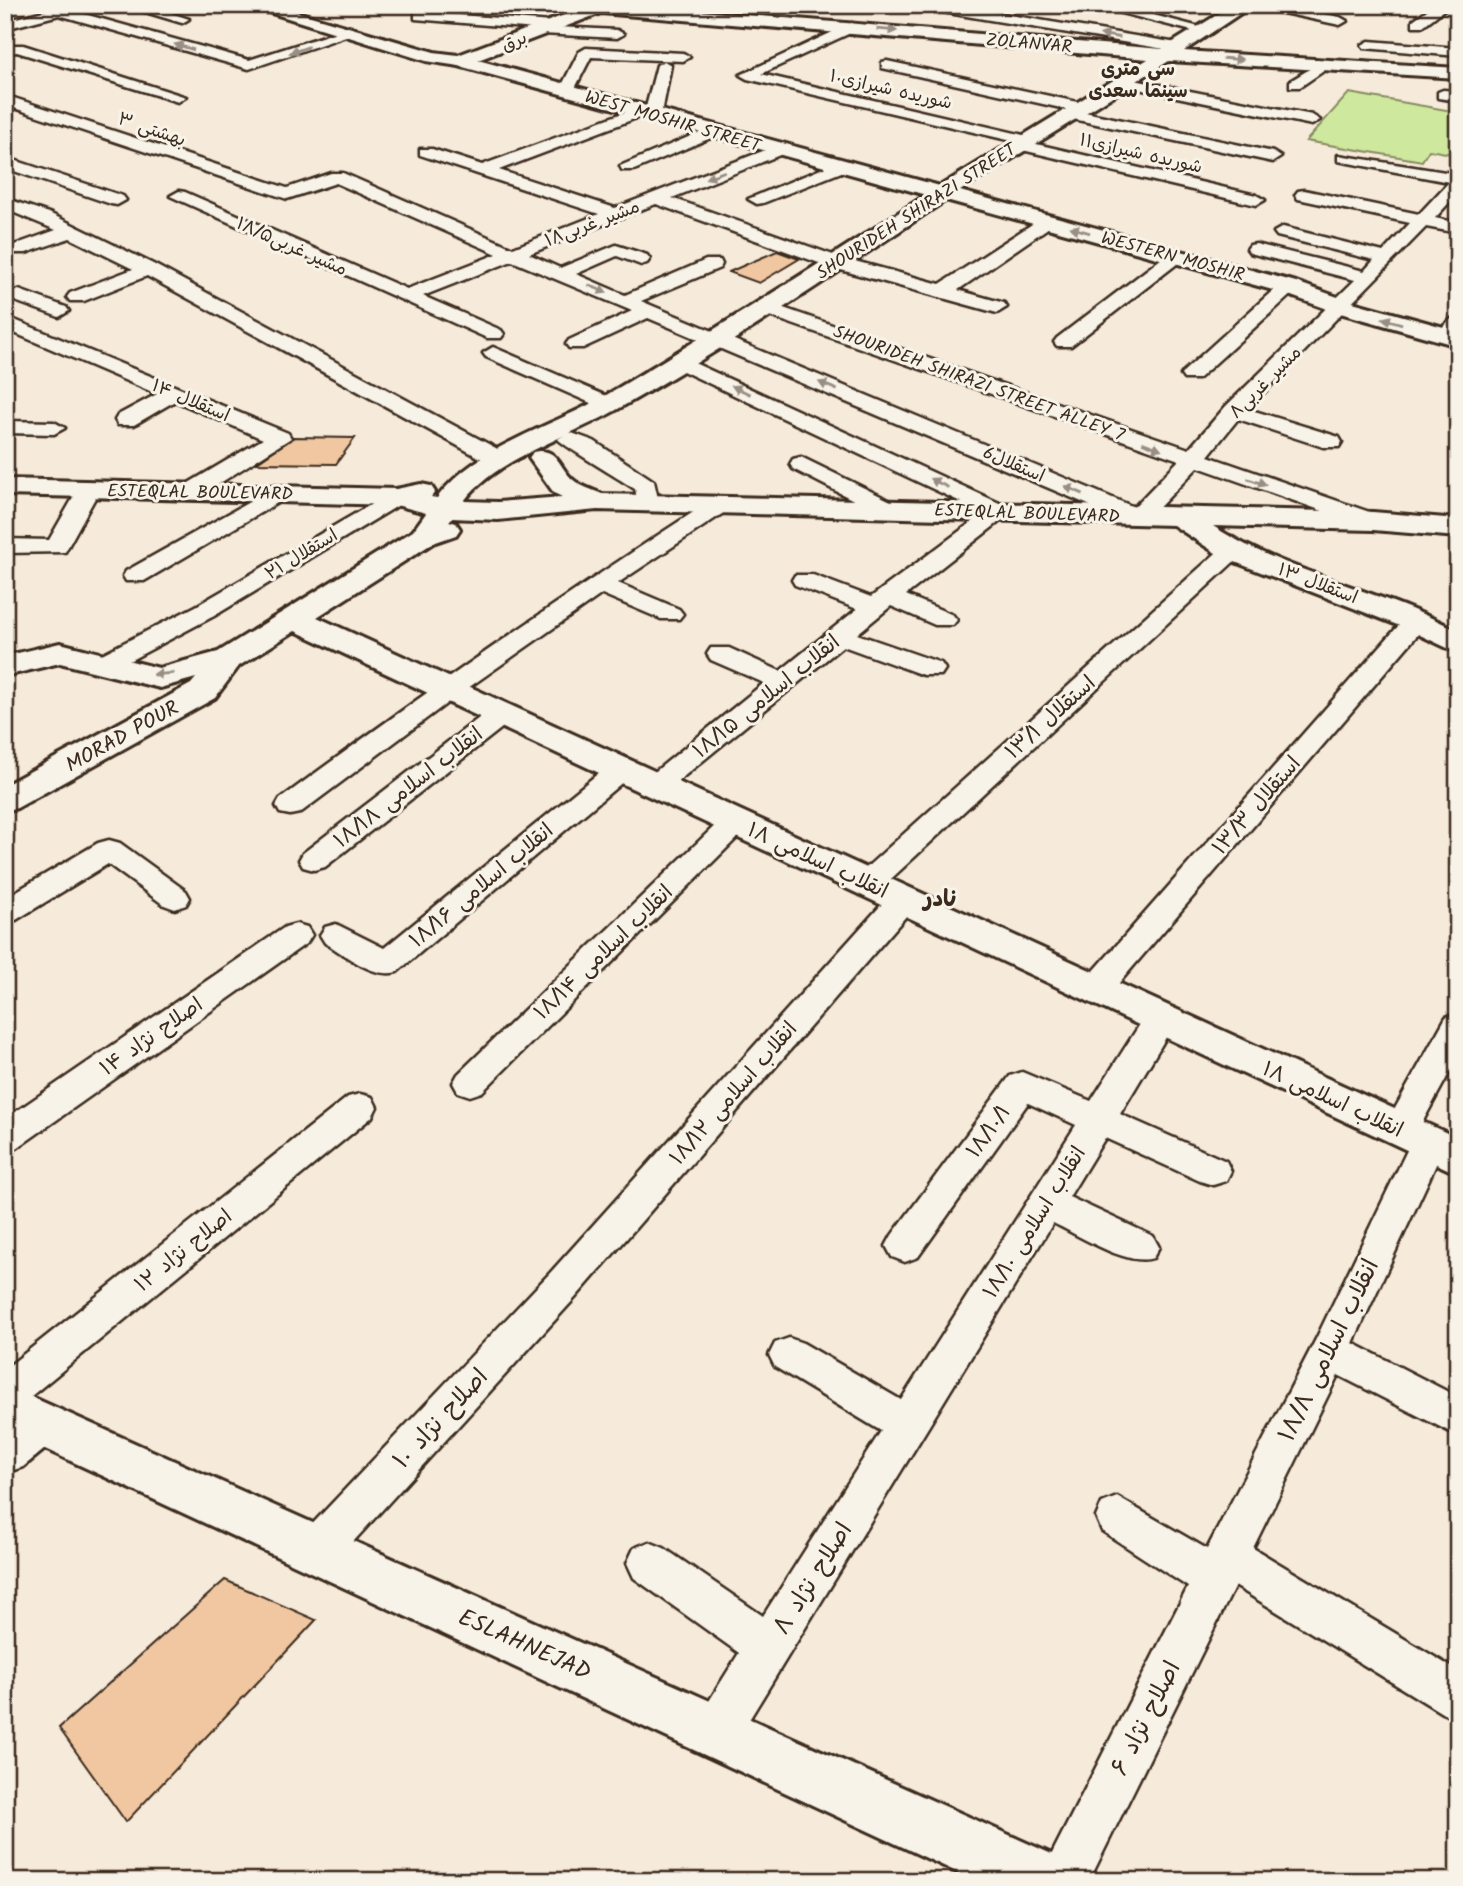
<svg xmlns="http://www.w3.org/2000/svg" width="1463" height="1886" font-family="Kalam,'Playpen Sans Arabic',sans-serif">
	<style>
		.green { fill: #cee89e; stroke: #84895e; stroke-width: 2 }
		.building { fill: #f0c7a0; stroke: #3b2a1e; stroke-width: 2 }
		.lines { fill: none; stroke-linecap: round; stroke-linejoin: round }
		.street-casing { stroke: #3b2a1e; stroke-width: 5 }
		.secondary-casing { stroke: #3b2a1e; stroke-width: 6 }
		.street { fill: #f7f3e8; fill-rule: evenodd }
		.secondary { fill: #f7f3e8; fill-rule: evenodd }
		.oneway { fill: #998e83 }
		.labels { text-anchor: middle; stroke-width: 6; stroke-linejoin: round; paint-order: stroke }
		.far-street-label { font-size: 18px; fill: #3b2a1e; stroke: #f7f3e8 }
		.far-neighbourhood-label { font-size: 19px; font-weight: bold; fill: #3b2a1e; stroke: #f7f3e8 }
		.street-label { font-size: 21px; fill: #3b2a1e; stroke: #f7f3e8 }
		.neighbourhood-label { font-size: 23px; font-weight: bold; fill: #3b2a1e; stroke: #f7f3e8 }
		.near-street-label { font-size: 24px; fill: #3b2a1e; stroke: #f7f3e8 }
	</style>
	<rect width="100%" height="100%" fill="#f6eada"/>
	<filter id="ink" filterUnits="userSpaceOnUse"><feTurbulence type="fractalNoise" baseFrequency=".0143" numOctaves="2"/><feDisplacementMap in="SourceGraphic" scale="14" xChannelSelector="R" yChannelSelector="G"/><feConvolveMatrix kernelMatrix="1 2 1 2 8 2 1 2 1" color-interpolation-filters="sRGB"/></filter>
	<g filter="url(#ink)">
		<!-- green -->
		<path class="green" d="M 1349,93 L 1458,112 L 1458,155 L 1429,150 L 1422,161 L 1306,141 Z"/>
		<!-- building -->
		<path class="building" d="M 777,251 L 799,259 L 759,283 L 729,272 Z
			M 293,437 L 355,438 L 336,464 L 256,463 Z
			M 225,1580 L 316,1620 L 126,1822 L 59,1728 Z"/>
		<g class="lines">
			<!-- street casing -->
			<g class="street-casing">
				<path id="street" d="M 122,5 L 146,5 L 189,19 L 182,23 Z
					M 917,5 L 950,5 L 1177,43 L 1184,47 L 1177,51 L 924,9 Z
					M 1090,5 L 1115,5 L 1211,30 L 1204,34 Z
					M 1245,5 L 1276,5 L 1340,17 L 1347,21 L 1340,25 Z
					M 1434,5 L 1450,5 L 1423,26 L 1413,26 L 1413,20 Z
					M 59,7 L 249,60 L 343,30 L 355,33 L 249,69 L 59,15 L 5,29 L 5,21 Z
					M 420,12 L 551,22 L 557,27 L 617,30 L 624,34 L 617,38 L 542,34 L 536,29 L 415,19 L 415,13 Z
					M 852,23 L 859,27 L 857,30 L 761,74 L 1032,137 L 1032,143 L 1256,195 L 1265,200 L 1256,205 L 1018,149 L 1012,147 L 1012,141 L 747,79 L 740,75 Z
					M 1369,41 L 1458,48 L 1458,56 L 1364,48 L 1362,45 Z
					M 5,45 L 23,45 L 186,97 L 178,102 L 17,52 L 5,53 Z
					M 586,48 L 683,53 L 690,57 L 683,61 L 591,57 L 572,94 L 562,94 L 559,91 L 579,52 Z
					M 664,61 L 671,65 L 663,108 L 653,116 L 642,116 L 499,170 L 615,208 L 773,147 L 785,147 L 785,153 L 672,198 L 836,256 L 940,284 L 1043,217 L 1055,217 L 1058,221 L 958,290 L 1004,303 L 1007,307 L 997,313 L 830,267 L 656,204 L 529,254 L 560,268 L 616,245 L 647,255 L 650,259 L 647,263 L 641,265 L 617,256 L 576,274 L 625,295 L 706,260 L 720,260 L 722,264 L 720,268 L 641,301 L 1134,507 L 1179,460 L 758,312 L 755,308 L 765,302 L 772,304 L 1189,449 L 1226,406 L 1355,280 L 1250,253 L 1247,249 L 1250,245 L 1256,244 L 1364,271 L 1374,260 L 1277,236 L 1274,232 L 1283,227 L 1383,252 L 1410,223 L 1298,199 L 1295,195 L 1298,191 L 1304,190 L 1419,214 L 1449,182 L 1338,161 L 1338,155 L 1458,174 L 1458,193 L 1435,218 L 1458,223 L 1458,233 L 1426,227 L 1248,409 L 1339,437 L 1342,442 L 1339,447 L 1323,447 L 1238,419 L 1208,456 L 1381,516 L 1385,521 L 1381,526 L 1365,526 L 1198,467 L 1145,522 L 1129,522 L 648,318 L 583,348 L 569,348 L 566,344 L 569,340 L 632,311 L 512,261 L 423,296 L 501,330 L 504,334 L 501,338 L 487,338 L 170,196 L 179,191 L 185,192 L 407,289 L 497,254 L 336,183 L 287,199 L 5,105 L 5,95 L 287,188 L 331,173 L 343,173 L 513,248 L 599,214 L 420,155 L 420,149 L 432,149 L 482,165 L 636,108 L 646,107 L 657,65 Z
					M 887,61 L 1082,103 L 1090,108 L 1085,112 L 1273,152 L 1281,157 L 1273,162 L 1073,119 L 1065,114 L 1070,110 L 882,68 L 882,62 Z
					M 1323,61 L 1328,62 L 1328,68 L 1300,87 L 1290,87 L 1290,81 Z
					M 1124,78 L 1312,115 L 1320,120 L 1312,125 L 1119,85 L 1119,79 Z
					M 1443,90 L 1458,91 L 1458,101 L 1438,98 L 1438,92 Z
					M 712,127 L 720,132 L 718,135 L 634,170 L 622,170 L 620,166 Z
					M 5,157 L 123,196 L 126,200 L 117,205 L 111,204 L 5,168 Z
					M 838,162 L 846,167 L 844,171 L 763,203 L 757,204 L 748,199 Z
					M 5,198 L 49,213 L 155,265 L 507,454 L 510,459 L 507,464 L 491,464 L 147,276 L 84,301 L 70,301 L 67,297 L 70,293 L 133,269 L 70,238 L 26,253 L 14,253 L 11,249 L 14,245 L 56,230 L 5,209 Z
					M 1176,251 L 1182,252 L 1185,256 L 1182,260 L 1071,346 L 1057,346 L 1054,342 L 1057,338 L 1170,252 Z
					M 1288,281 L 1297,287 L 1295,291 L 1198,379 L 1184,379 L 1181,375 L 1184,371 L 1281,283 Z
					M 19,290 L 66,307 L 69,311 L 59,317 L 12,300 L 9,296 L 12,292 Z
					M 5,316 L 288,433 L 291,438 L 198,497 L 182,497 L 179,492 L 182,487 L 263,439 L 175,401 L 134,425 L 118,425 L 115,420 L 118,415 L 157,394 L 5,329 Z
					M 1458,317 L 1458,333 L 1451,339 L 1437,339 L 1434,335 L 1451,319 Z
					M 493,347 L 616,400 L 620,404 L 609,410 L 602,408 L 486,357 L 483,353 Z
					M 677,355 L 1008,507 L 1012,512 L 906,595 L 953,615 L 957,620 L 953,625 L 935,625 L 891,606 L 857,634 L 941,663 L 945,669 L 941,675 L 923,675 L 843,646 L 666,791 L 656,794 L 646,791 L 642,785 L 646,779 L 764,683 L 711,660 L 707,654 L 711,648 L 729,648 L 780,671 L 857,609 L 795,585 L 792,580 L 795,575 L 813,575 L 871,597 L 984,513 L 670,365 L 667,361 Z
					M 5,421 L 54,422 L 65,428 L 54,434 L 5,433 Z
					M 569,432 L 594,441 L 654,481 L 659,503 L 655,508 L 639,508 L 635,489 C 623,481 562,445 558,439 Z
					M 801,457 L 897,504 L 901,509 L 897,514 L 881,514 L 793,469 L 790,464 L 793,459 Z
					M 89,482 L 100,489 L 65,552 L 5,553 L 5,539 L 49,540 L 81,484 Z
					M 276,487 L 284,489 L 287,494 L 284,499 L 144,581 L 126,581 L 123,576 L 126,571 Z
					M 396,490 L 407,497 L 404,502 L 214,616 L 114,669 L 96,669 L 92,663 L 96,657 L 196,606 Z
					M 720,498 L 728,500 L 732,505 L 728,510 L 618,583 L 679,609 L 683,614 L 679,619 L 661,619 L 602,594 L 458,695 L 300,813 L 290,815 L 280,813 L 276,806 L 280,799 C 421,695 565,595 712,500 Z
					M 1232,544 L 1240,546 L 1244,551 L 1240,556 L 879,890 L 868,893 L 857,890 L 853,883 L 857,876 L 1224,546 Z
					M 1416,613 L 1425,616 L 1429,621 L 1425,626 L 1107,997 L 1096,1001 L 1085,997 L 1080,989 L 1085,981 L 1407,616 Z
					M 502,706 L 512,708 L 516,714 L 512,720 L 325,867 L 314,870 L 303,867 L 299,860 L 303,853 L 492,708 Z
					M 621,760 L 631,763 L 635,769 L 631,775 L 397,972 C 373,979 346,955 325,943 L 320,935 L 325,927 L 336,924 L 384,948 L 611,763 Z
					M 736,812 L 746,815 L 751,822 L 746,829 L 482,1092 L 470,1096 L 458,1092 L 453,1083 L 458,1074 L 726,815 Z
					M 109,840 L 120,843 L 186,891 L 190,898 L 186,905 L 175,909 L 164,905 L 108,864 L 16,920 L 5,923 L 5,898 L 98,843 Z
					M 903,889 L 914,893 L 918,900 L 914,907 L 576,1297 L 332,1565 L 317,1571 L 302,1565 L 295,1550 L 302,1535 L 550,1273 L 892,893 Z
					M 296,924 L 307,927 L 312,935 L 307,943 L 17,1148 L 5,1152 L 5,1119 L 285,927 Z
					M 1161,1007 L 1173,1010 L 1177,1019 L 1120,1114 L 1226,1161 L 1231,1171 L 1226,1181 L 1213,1185 L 1200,1181 L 1105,1138 L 1069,1197 L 1153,1236 L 1159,1247 L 1153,1258 C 1127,1267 1079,1235 1053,1223 L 733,1746 L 717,1753 L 701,1746 L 694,1730 L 701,1714 L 739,1653 L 634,1578 L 627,1563 L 634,1548 L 649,1542 L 664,1548 L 763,1616 L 881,1431 L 775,1367 L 769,1355 L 775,1343 L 789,1338 L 803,1343 L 901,1400 L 1076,1125 L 1028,1103 L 918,1257 L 905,1262 L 892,1257 L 886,1246 L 892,1235 L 1010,1076 L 1022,1072 L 1091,1101 L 1149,1010 Z
					M 1458,1014 L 1458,1057 L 1417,1132 L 1428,1129 L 1440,1133 L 1446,1143 L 1353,1343 L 1458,1397 L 1458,1436 L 1338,1375 L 1253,1548 L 1458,1671 L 1458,1720 L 1442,1713 L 1235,1586 L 1089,1881 L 1038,1881 L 1188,1587 L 1102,1531 L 1096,1517 L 1102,1503 L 1117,1497 L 1207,1549 L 1316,1339 L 1412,1140 L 1401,1144 L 1389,1140 L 1383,1130 L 1446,1017 Z
					M 360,1094 L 372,1097 L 377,1107 L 372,1117 L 19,1406 L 5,1411 L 5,1369 L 348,1097 Z"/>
			</g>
			<!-- secondary casing -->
			<g class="secondary-casing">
				<path id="secondary" d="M 246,5 L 273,5 L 434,52 L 458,55 L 591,5 L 627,5 L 1162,49 L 1233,5 L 1253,5 L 1184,51 L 1458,68 L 1458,78 L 1169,61 L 960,191 L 1296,282 L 1349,301 L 1458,331 L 1458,346 L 1333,311 L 1280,292 L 946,200 C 839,271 730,346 618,409 C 572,436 496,458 464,501 L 498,502 L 562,497 L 554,493 L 529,458 L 533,452 C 560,446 558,470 576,482 C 583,487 593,490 602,494 L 1373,512 L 1458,519 L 1458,537 L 1373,530 L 1213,526 C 1287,574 1380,589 1458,631 L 1458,653 L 1405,628 L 1222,557 L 1173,525 L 597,510 L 498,520 L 452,518 L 449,521 L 456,523 L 460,529 L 456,535 L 433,543 L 317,617 L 1458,1138 L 1458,1174 L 295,631 L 239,666 L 215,698 L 17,808 L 5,811 L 5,785 L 191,684 L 196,678 L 160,688 L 60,663 L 5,676 L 5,656 L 60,643 L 159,668 L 218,652 L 413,531 L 426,513 L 396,505 L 5,495 L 5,479 L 396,489 L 421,484 L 431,486 L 435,492 L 431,497 L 437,498 C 477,446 547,429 603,397 C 712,332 819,264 926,195 L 459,66 L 426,61 ZM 601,13 L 1148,59 L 940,186 L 478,60 Z
					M 5,1385 L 1065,1860 L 1074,1881 L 976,1881 L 45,1449 L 23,1467 L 5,1473 Z"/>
			</g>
			<!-- street -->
			<use href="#street" class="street"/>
			<!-- secondary -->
			<use href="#secondary" class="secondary"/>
		</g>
		<!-- one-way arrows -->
		<defs><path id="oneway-solid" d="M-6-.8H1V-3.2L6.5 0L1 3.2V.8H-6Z" transform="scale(1.75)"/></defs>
		<g class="oneway">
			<use href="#oneway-solid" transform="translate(887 30) rotate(5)"/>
			<use href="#oneway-solid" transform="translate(1110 36) rotate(-171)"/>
			<use href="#oneway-solid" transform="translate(184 47) rotate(-164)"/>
			<use href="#oneway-solid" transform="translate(299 50) rotate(161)"/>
			<use href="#oneway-solid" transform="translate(1233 59) rotate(4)"/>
			<use href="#oneway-solid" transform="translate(715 175) rotate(159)"/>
			<use href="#oneway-solid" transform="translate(1080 230) rotate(-164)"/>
			<use href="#oneway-solid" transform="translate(598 289) rotate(23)"/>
			<use href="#oneway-solid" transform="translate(1392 321) rotate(-164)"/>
			<use href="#oneway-solid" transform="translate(828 386) rotate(-157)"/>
			<use href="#oneway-solid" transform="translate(741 390) rotate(-155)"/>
			<use href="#oneway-solid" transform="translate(1152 446) rotate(20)"/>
			<use href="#oneway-solid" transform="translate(1257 482) rotate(19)"/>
			<use href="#oneway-solid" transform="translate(939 483) rotate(-154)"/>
			<use href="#oneway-solid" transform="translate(1074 490) rotate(-157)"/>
			<use href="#oneway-solid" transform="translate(163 674) rotate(176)"/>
		</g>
	</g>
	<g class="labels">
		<!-- far-street labels -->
		<g class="far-street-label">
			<text transform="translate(514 41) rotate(-21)" y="6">برق</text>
			<text transform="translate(1029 43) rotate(5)" y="6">ZOLANVAR</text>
			<text transform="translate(891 89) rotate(13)" y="6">۱۰شوریده شیرازی</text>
			<text transform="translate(673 121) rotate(16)" y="6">WEST MOSHIR STREET</text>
			<text transform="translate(152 129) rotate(19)" y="6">بهشتی ۳</text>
			<text transform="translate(1141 153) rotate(13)" y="6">شوریده شیرازی۱۱</text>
			<text transform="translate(916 211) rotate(-33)" y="6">SHOURIDEH SHIRAZI STREET</text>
			<text transform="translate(592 223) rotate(-21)" y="6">مشیر غربی۱۸</text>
			<text transform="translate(292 246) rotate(24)" y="6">مشیر غربی۱۸/۵</text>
			<text transform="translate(1173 256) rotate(15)" y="6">WESTERN MOSHIR</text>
			<text transform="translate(1265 382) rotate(-45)" y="6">مشیر غربی۸</text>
			<text transform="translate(979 383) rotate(20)" y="6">SHOURIDEH SHIRAZI STREET ALLEY 7</text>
			<text transform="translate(191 400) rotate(23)" y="6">استقلال ۱۴</text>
			<text transform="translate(1014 464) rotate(23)" y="6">استقلال6</text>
			<text transform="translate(200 492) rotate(1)" y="6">ESTEQLAL BOULEVARD</text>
			<text transform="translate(1027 513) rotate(2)" y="6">ESTEQLAL BOULEVARD</text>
			<text transform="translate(301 554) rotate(-31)" y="6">۲۱ استقلال</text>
			<text transform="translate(1318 583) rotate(21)" y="6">۱۳ استقلال</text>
		</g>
		<!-- far-neighbourhood labels -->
		<g class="far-neighbourhood-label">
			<text x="1138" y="75">سی متری<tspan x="1138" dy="22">سینما سعدی</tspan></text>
		</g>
		<!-- street labels -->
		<g class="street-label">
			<text transform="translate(766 696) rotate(-39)" y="7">۱۸/۱۵ انقلاب اسلامی</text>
			<text transform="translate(1050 717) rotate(-42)" y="7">۱۳/۱ استقلال</text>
			<text transform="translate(122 736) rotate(-29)" y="7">MORAD POUR</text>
			<text transform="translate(408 787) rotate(-38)" y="7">۱۸/۱۸ انقلاب اسلامی</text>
			<text transform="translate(1256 805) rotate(-49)" y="7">۱۳/۳ استقلال</text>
			<text transform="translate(818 860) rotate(25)" y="7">۱۸ انقلاب اسلامی</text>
			<text transform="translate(481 885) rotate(-40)" y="7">۱۸/۱۶ انقلاب اسلامی</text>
			<text transform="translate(603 952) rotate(-44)" y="7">۱۸/۱۴ انقلاب اسلامی</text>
			<text transform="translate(151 1036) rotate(-35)" y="7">۱۴ اصلاح نژاد</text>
			<text transform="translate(733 1093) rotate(-49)" y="7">۱۸/۱۲ انقلاب اسلامی</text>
			<text transform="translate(1333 1099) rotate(25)" y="7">۱۸ انقلاب اسلامی</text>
			<text transform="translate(988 1131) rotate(-54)" y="7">۱۸/۱۰/۱</text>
			<text transform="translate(1034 1222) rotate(-58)" y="7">۱۸/۱۰ انقلاب اسلامی</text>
			<text transform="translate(183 1250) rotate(-39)" y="7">۱۲ اصلاح نژاد</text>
		</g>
		<!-- neighbourhood labels -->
		<g class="neighbourhood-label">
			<text x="941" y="906">نادر</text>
		</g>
		<!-- near-street labels -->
		<g class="near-street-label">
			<text transform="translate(1328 1350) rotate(-64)" y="8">۱۸/۸ انقلاب اسلامی</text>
			<text transform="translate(440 1418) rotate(-47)" y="8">۱۰ اصلاح نژاد</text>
			<text transform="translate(812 1578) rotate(-58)" y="8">۸ اصلاح نژاد</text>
			<text transform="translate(525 1644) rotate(24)" y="8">ESLAHNEJAD</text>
			<text transform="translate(1145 1718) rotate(-63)" y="8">۶ اصلاح نژاد</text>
		</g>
	</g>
	<!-- margin -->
	<rect width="1463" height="1886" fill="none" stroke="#f7f3e8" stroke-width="28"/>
	<rect x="14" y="14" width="1435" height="1858" fill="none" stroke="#3b2a1e" stroke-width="2.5" filter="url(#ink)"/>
</svg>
